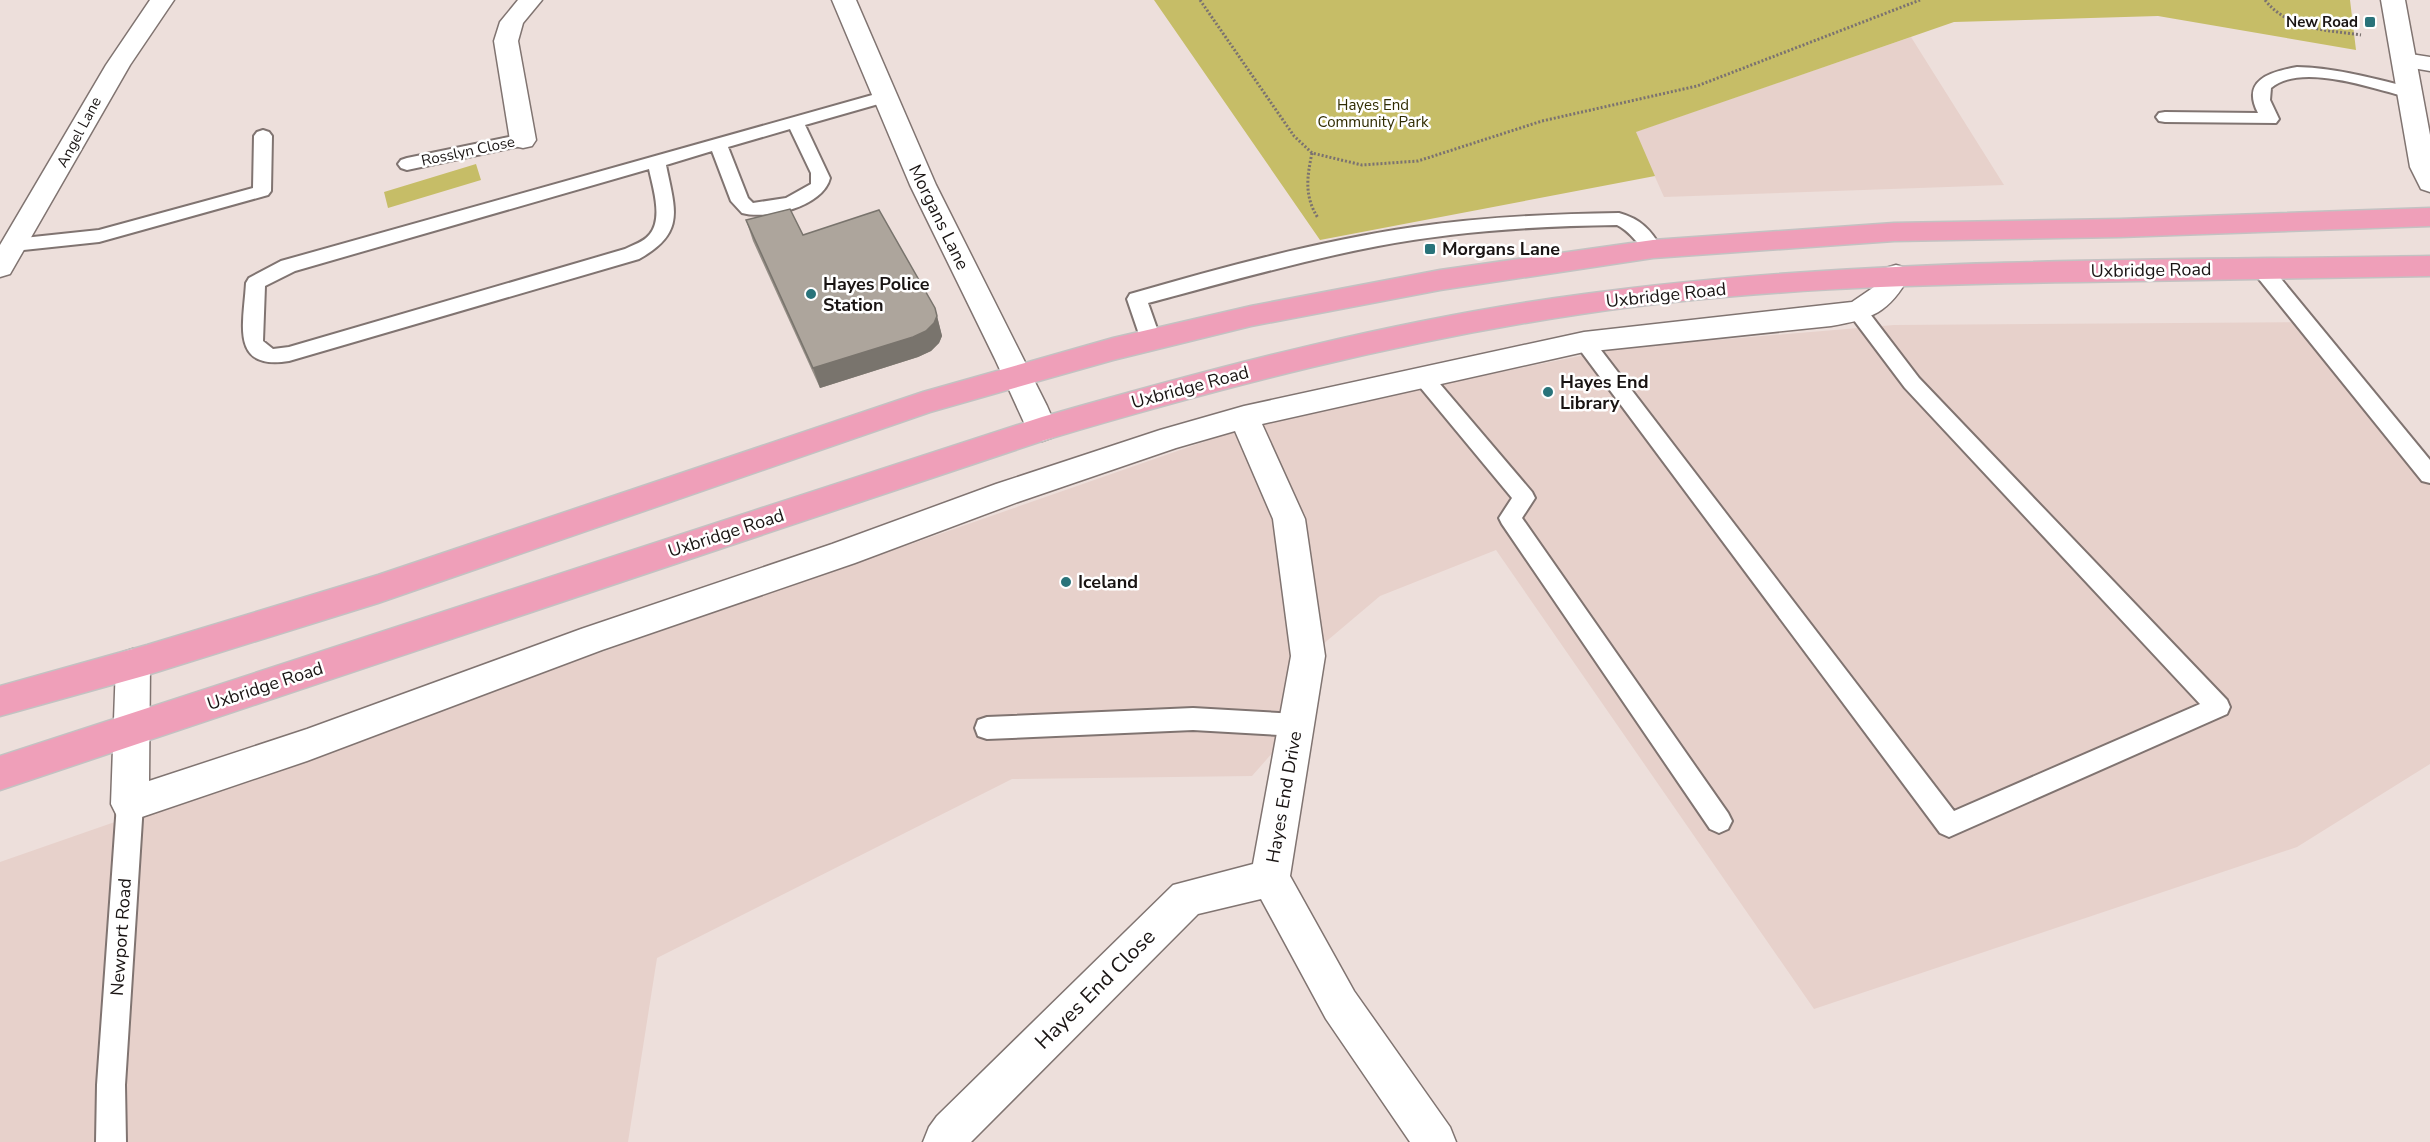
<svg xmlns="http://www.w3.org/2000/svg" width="2430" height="1142" font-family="'Nunito Sans',sans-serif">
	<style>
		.built { fill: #e7d1cb }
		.green { fill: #c6bd67 }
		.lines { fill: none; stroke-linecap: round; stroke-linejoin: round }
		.lane-casing { stroke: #807471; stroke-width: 4 }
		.street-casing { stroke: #807471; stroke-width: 3 }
		.secondary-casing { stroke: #807471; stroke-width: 3 }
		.primary-casing { stroke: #c3c2c2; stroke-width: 3 }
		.path { stroke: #7b7270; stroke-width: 3; stroke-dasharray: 2 2; stroke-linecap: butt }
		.lane { fill: #fff; fill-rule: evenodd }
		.street { fill: #fff; fill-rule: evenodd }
		.secondary { fill: #fff; fill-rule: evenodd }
		.primary { fill: #ef9fb9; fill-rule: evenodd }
		.wall { fill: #958e86 }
		.shaded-wall { fill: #79746d }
		.building { fill: #ada59c; stroke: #79746d; stroke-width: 1.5 }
		.poi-dot { fill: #29737a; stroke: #fff; stroke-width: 2 }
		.labels { text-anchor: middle; stroke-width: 5; stroke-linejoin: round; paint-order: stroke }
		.far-poi-label { font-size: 15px; font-weight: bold; fill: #191413; stroke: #fff; text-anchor: end }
		.far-park-label { font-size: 15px; fill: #302c03; stroke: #fff }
		.far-street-label { font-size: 15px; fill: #191413; stroke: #fff }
		.street-label { font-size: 18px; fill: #191413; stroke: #fff }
		.poi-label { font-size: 18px; font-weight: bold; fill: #191413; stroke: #fff; text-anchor: start }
		.near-street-label { font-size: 21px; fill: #191413; stroke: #fff }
	</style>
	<rect width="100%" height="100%" fill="#eddfdb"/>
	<!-- built -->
	<path class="built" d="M 1911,37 L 2004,185 L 1664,197 L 1635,132 Z
		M 2306,322 L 2430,475 L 2430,764 L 2297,847 L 1814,1009 L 1496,550 L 1380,596 L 1309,656 L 1297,725 L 1252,776 L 1012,779 L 657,958 L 628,1142 L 0,1142 L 0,862 L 1272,418 L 1620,348 L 1894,325 Z"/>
	<!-- green -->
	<path class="green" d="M 1154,0 L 2350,0 L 2356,50 L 2158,16 L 1954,22 L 1636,132 L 1655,176 L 1320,240 Z
		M 476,164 L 481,180 L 388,208 L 384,192 Z"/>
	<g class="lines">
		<!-- lane casing -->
		<g class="lane-casing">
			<path id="lane" d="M 2297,67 C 2338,68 2376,79 2416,89 L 2418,93 L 2416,97 L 2410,98 C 2375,89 2301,62 2271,88 L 2270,100 L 2279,119 L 2276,123 L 2165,122 L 2159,121 L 2156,117 L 2159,113 L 2165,112 L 2258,113 C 2241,80 2270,72 2297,67 Z
				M 883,92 L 889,93 L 891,97 L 889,101 L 805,125 L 830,178 C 823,207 767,220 742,213 L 731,201 L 712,151 L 666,165 C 675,210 686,233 639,259 L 289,361 C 229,371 244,322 246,283 L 249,278 L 281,261 ZM 790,129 L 811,173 L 811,184 L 786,198 L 753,203 L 748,198 L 728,147 ZM 649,169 C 653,188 663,218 650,234 C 644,242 633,245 625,249 L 289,347 L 273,349 L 263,341 L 265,286 L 295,271 Z
				M 263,130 L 269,132 L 272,136 L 271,191 L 268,195 L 99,242 L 14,251 L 7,249 L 5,245 L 7,241 L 14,239 L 99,230 L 253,188 L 254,136 L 257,132 Z
				M 523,134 L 529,136 L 532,140 L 529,144 L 407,170 L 401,168 L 398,164 L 401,160 L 407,158 Z
				M 1619,213 C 1641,219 1651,230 1662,249 L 1660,254 C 1643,258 1636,234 1617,225 C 1537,226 1457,231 1378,246 C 1300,261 1224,283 1148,303 L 1161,340 L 1158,345 L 1151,347 L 1144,345 L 1141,340 L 1127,299 L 1130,294 C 1223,267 1319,241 1414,227 C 1482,217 1550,214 1619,213 Z
				M 2261,261 L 2268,263 L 2430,460 L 2430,483 L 2422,481 L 2254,273 L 2252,268 L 2254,263 Z
				M 1857,304 L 1864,306 L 1919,378 L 2227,700 L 2230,707 L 2227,714 L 1958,833 L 1949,837 L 1940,833 L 1574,342 L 1577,337 L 1584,335 L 1591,337 L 1954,811 L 2200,704 L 1905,388 L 1847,311 L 1850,306 Z
				M 1422,369 L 1429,371 L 1532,492 L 1535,498 L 1522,518 L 1728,813 L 1732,821 L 1728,829 L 1719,833 L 1710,829 L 1502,524 L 1499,518 L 1512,498 L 1415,381 L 1412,376 L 1415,371 Z
				M 1193,708 L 1297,714 L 1306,717 L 1309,725 L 1306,733 L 1297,736 L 1193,730 L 987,739 L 978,736 L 975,728 L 978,720 L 987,717 Z
				M 130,792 L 139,796 L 143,804 L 125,1085 L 126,1142 L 96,1142 L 97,1085 L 117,804 L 121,796 Z"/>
		</g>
		<!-- street casing -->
		<g class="street-casing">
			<path id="street" d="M 518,0 L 542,0 L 523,23 L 518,41 L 536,140 L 532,146 L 523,148 L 514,146 L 510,140 L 494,41 L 500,22 Z
				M 2404,53 L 2430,57 L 2430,71 L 2395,65 L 2392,60 L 2395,55 Z
				M 1896,265 L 1906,268 L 1910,275 C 1889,313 1872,319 1831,326 L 1584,352 L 1262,424 L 1305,519 L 1325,656 L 1290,876 L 1354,991 L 1450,1127 L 1456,1142 L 1410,1142 L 1326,1019 L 1261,899 L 1198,914 L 971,1142 L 923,1142 L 929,1127 L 937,1116 L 1173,885 L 1253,864 L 1291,656 L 1273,519 L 1235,431 L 1176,448 L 1018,502 L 855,563 L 602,650 L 307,761 L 130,821 L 117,816 L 111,804 L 116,664 L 121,653 L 133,649 L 145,653 L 150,664 L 149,781 L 307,729 L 581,629 L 832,544 L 996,484 L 1160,430 L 1244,406 L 1584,332 L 1852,302 L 1874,287 L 1886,268 Z"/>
		</g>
		<!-- secondary casing -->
		<g class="secondary-casing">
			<path id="secondary" d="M 150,0 L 174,0 L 130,65 L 10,274 L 0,277 L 0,245 L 106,65 Z
				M 832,0 L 856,0 L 936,185 L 1047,406 L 1057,429 L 1053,437 L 1042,441 L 1031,437 L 1027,429 L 995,359 L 910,185 Z
				M 2381,0 L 2405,0 L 2430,135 L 2430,192 L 2421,189 L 2410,167 Z"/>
		</g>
		<!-- primary casing -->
		<g class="primary-casing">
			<path id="primary" d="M 2430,208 L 2430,226 L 2120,237 L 1894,241 L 1653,258 L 1440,290 L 1251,326 L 1113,360 L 930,412 L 378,603 L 147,675 L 0,716 L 0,686 L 147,645 L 378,575 L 923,392 L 1113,338 L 1251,306 L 1440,270 L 1653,240 L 1894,223 L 2120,219 Z
				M 2430,256 L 2430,276 C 2313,278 2196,280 2079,282 C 1913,284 1746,289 1581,314 C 1400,341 1223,387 1048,439 L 0,790 L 0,756 L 1042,417 C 1220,366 1401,318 1585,294 C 1865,256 2148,261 2430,256 Z"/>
		</g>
		<!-- path -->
		<path class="path" d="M 1200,0 L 1294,136 L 1312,153 L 1362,165 L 1418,161 L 1542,121 L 1697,86 L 1920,0
			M 2265,0 C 2289,30 2326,30 2361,35
			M 1312,153 C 1307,177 1304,196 1318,218"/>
		<!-- lane -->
		<use href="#lane" class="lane"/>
		<!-- street -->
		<use href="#street" class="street"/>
		<!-- secondary -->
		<use href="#secondary" class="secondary"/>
		<!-- primary -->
		<use href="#primary" class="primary"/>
	</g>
	<!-- wall -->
	<path class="wall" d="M 746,220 L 935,308 L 942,336 L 939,343 L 931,351 L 918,357 L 820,388 L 753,241 Z"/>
	<!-- shaded-wall -->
	<path class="shaded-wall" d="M 937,316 L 942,336 L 939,343 L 931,351 L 918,357 L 820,388 L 813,368 Z"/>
	<!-- building -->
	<path class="building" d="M 790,209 L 803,235 L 879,210 L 935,308 L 937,316 L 934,323 L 926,331 L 913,337 L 813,368 L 746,220 Z"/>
	<!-- markers -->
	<g class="poi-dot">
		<rect x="2364" y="16" width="12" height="12" rx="3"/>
		<rect x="1424" y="243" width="12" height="12" rx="3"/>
		<circle cx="811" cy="294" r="6"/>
		<circle cx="1548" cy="392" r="6"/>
		<circle cx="1066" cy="582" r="6"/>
	</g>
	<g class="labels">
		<!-- far-poi labels -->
		<g class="far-poi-label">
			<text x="2358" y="27">New Road</text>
		</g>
		<!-- far-park labels -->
		<g class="far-park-label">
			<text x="1373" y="110">Hayes End<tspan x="1373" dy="17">Community Park</tspan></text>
		</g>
		<!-- far-street labels -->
		<g class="far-street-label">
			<text transform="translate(79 132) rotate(-62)" y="5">Angel Lane</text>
			<text transform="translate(468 151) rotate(-12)" y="5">Rosslyn Close</text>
		</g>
		<!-- street labels -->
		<g class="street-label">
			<text transform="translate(939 217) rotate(64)" y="6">Morgans Lane</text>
			<text transform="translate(2151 270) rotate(-1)" y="6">Uxbridge Road</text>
			<text transform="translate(1666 295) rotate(-6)" y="6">Uxbridge Road</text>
			<text transform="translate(1190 387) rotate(-15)" y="6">Uxbridge Road</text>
			<text transform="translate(726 533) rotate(-18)" y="6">Uxbridge Road</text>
			<text transform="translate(265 686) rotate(-18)" y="6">Uxbridge Road</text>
			<text transform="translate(1284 797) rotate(-80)" y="6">Hayes End Drive</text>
			<text transform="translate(121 937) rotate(-86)" y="6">Newport Road</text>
		</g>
		<!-- poi labels -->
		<g class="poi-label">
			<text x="1442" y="255">Morgans Lane</text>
			<text x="823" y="290">Hayes Police<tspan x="823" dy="21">Station</tspan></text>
			<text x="1560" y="388">Hayes End<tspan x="1560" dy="21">Library</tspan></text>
			<text x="1078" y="588">Iceland</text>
		</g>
		<!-- near-street labels -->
		<g class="near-street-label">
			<text transform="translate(1095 989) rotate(-45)" y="7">Hayes End Close</text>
		</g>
	</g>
</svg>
